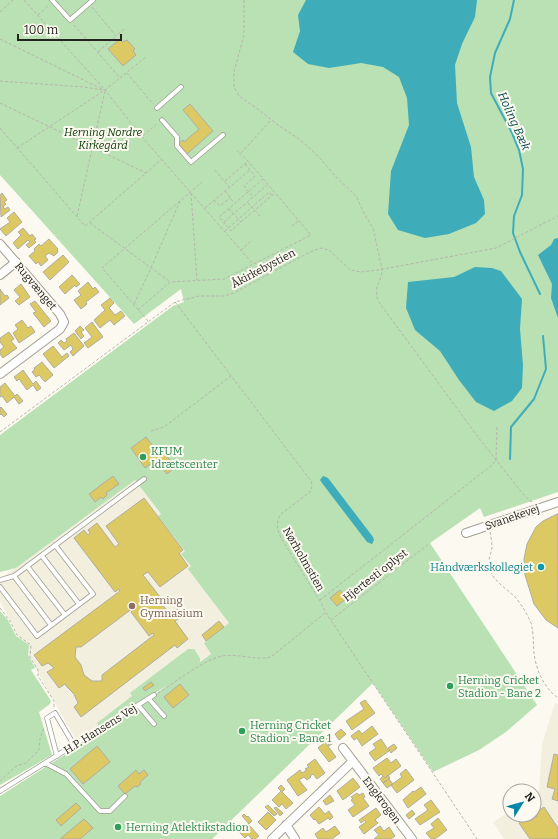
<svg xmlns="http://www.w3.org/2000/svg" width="558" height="839" font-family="Bitter,serif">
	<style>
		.built { fill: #f2efde }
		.green { fill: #b9e1b4 }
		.water { fill: #3fadb9 }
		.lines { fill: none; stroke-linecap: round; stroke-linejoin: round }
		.stream { stroke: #3fadb9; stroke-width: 2 }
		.building { fill: #dcc963; stroke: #afada3; fill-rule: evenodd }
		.lane-casing { stroke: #a09e95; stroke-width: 5.5 }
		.street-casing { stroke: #a09e95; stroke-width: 10 }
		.path { stroke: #b7b5ae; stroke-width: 1; stroke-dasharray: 3 2; stroke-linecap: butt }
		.lane { stroke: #fff; stroke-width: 4 }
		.street { stroke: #fff; stroke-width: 8 }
		.leisure-dot { fill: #2e9e5b; stroke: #fcfaf0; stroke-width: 1.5 }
		.culture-dot { fill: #0f9aa8; stroke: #fcfaf0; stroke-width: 1.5 }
		.education-dot { fill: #8d6e63; stroke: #fcfaf0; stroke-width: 1.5 }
		.labels { text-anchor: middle; stroke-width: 4; stroke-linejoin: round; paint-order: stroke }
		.park-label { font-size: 11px; font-style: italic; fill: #053503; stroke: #fcfaf0 }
		.street-label { font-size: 11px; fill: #252421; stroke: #fcfaf0 }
		.leisure-label { font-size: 11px; fill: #27864d; stroke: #fcfaf0; text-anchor: start }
		.culture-label { font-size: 11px; fill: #0d838f; stroke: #fcfaf0; text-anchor: end }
		.education-label { font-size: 11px; fill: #785e54; stroke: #fcfaf0; text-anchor: start }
		.water-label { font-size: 12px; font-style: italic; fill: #054a50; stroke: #fcfaf0 }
	</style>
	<rect width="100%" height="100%" fill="#fcfaf0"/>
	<!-- built -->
	<path class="built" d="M 135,479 L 246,628 L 130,713 L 79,745 L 28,655 L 0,601 L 0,579 Z
		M 555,703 L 558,704 L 558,839 L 504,839 L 493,822 L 510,811 L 510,815 L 534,815 L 534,795 L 539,791 L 542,744 Z"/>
	<!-- green -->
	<path class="green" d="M 0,0 L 558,0 L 558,492 L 484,517 L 480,508 L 430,543 L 537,705 L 506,732 L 479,750 L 433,772 L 373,683 L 212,839 L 0,839 L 0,796 L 130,713 L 168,685 L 99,726 L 97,723 L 132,696 L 130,693 L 188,649 L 194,649 L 200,658 L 200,662 L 211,654 L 204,643 L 229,623 L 188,569 L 191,566 L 181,554 L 185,551 L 158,516 L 161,514 L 135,480 L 16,568 L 0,572 L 0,435 L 173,306 L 184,302 L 181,289 L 134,324 L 0,175 Z
		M 0,611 L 8,620 L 16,636 L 29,645 L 28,655 L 35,668 L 31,670 L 51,701 L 50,704 L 39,712 L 52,755 L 0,785 Z"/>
	<!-- water -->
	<path class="water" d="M 306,0 L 477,0 L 475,17 L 462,44 L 455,65 L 457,103 L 471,147 L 474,177 L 484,200 L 485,214 L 476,223 L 449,234 L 425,238 L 398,230 L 388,214 L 391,171 L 409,125 L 407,98 L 399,77 L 383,67 L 361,63 L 329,68 L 308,64 L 293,52 L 300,31 L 298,15 Z
		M 558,238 L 558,318 L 551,298 L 552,284 L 538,255 L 551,245 L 554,239 Z
		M 475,267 L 492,268 L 501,271 L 522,299 L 520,329 L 523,365 L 522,388 L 512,401 L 494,411 L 476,402 L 459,380 L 440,351 L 415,330 L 406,308 L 408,282 L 454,277 Z
		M 323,476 L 328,478 L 373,537 L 374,540 L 372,544 L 367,542 L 322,483 L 320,480 Z"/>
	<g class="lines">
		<!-- stream -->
		<path class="stream" d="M 514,0 L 510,19 L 495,53 L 490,77 L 491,93 L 512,133 L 519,150 L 523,169 L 522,195 L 514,216 L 513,233 L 520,252 L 540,294
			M 510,459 L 511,427 L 534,399 L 546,369 L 543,336"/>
	</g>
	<!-- building -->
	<path class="building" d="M 120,39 L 123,42 L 127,40 L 135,49 L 133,51 L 136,55 L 123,66 L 108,49 Z
		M 190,104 L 213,131 L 187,154 L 178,144 L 183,140 L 184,142 L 199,129 L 183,110 Z
		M 2,193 L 7,200 L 4,202 L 6,204 L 3,207 L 5,209 L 8,207 L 10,210 L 1,217 L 0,195 Z
		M 14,212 L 22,222 L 6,236 L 0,229 L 10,222 L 7,218 Z
		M 23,228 L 30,236 L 32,234 L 36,239 L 34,240 L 36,242 L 29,248 L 26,245 L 30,242 L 28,240 L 18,249 L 13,243 L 21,235 L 18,232 Z
		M 49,239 L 58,249 L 57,250 L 58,252 L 54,256 L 49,253 L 45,256 L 48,260 L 41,266 L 38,262 L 36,264 L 29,256 L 35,251 L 34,249 L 39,244 L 41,246 Z
		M 63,255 L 69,262 L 50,280 L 43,272 Z
		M 72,275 L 80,284 L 76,287 L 75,285 L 65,294 L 59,287 Z
		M 88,282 L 93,289 L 95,287 L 99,292 L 86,302 L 87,304 L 81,309 L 74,300 L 81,295 L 78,291 Z
		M 21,284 L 30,297 L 19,305 L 15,301 L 20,297 L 14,290 Z
		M 0,289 L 5,296 L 7,295 L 9,298 L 0,305 Z
		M 110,298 L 114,303 L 109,308 L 115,315 L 121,311 L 125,316 L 114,325 L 110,320 L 100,328 L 94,320 L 105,310 L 101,305 Z
		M 35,301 L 51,321 L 44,327 L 33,313 L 36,312 L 30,304 Z
		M 22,320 L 28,328 L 31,326 L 35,332 L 19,343 L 13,333 L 18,329 L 15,325 Z
		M 92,322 L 103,337 L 88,348 L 84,343 L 92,337 L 85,328 Z
		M 80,326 L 84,330 L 81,332 L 84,336 L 81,339 L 75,331 Z
		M 9,332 L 14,339 L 11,341 L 17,348 L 3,358 L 0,354 L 0,350 L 4,347 L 0,342 L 0,338 Z
		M 74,333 L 84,346 L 73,356 L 70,352 L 73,349 L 71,345 L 64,350 L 58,343 L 61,340 L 64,343 L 67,341 L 66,339 Z
		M 53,346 L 62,357 L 67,353 L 69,356 L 54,368 L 43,354 Z
		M 42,362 L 53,375 L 45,382 L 39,375 L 36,377 L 32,372 L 35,369 L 34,368 Z
		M 23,370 L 33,384 L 36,381 L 41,388 L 37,391 L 33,385 L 27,390 L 19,379 L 17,381 L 14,377 Z
		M 5,383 L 15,396 L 17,394 L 23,401 L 19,404 L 14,397 L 7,403 L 2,396 L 0,397 L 0,387 Z
		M 1,407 L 7,414 L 4,417 L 1,414 L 0,415 L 0,408 Z
		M 146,437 L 155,449 L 159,446 L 175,467 L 167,474 L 156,460 L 145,468 L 131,448 Z
		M 113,476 L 119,484 L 106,493 L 107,495 L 103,499 L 101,497 L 95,502 L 89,494 Z
		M 144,498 L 183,550 L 179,553 L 188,566 L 160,587 L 148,572 L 143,575 L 164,602 L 162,604 L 170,615 L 177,609 L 183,616 L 175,621 L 188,639 L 177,648 L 175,645 L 81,717 L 74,707 L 78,703 L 74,694 L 67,687 L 65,684 L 59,688 L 47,672 L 54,668 L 48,663 L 42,666 L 34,655 L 120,591 L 119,589 L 115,592 L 74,538 L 84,530 L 88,535 L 90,533 L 88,530 L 97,523 L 115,547 L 119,544 L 106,526 ZM 133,608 L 134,609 L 131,612 L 149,636 L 153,633 L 154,635 L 102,675 L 102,681 L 92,681 L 84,675 L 81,665 L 75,657 L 76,647 L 81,647 Z
		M 557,514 L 558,514 L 558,628 L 546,620 L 534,604 L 525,575 L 524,559 L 527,544 L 536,527 L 543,521 Z
		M 340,590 L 347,598 L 337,606 L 330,598 Z
		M 219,621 L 224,627 L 206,641 L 202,635 Z
		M 151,682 L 154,685 L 145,691 L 143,688 Z
		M 180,684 L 189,695 L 173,708 L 164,697 Z
		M 365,700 L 375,713 L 352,730 L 346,721 L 364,709 L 360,703 Z
		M 372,726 L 378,734 L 362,746 L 357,738 L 354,740 L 351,736 L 359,730 L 362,734 Z
		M 341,729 L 346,734 L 339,740 L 335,734 Z
		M 328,737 L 332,744 L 329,746 L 325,739 Z
		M 381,739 L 389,751 L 375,761 L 369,753 L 376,748 L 373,744 Z
		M 325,742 L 336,757 L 329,762 L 318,748 Z
		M 394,744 L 397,748 L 391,753 L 388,748 Z
		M 97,746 L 110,762 L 83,784 L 70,769 Z
		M 554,754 L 558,755 L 558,801 L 552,799 L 555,789 L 547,787 Z
		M 387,758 L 391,763 L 396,759 L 401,766 L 385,778 L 381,774 L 379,776 L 373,768 Z
		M 315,759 L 325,773 L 317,779 L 313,774 L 310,776 L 311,777 L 307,780 L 304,777 L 299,780 L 307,790 L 298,796 L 287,780 L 300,770 L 302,773 L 307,770 L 305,769 L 309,767 L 307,765 Z
		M 406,769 L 414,780 L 397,793 L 391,785 L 402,777 L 400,774 Z
		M 136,770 L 139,774 L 144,770 L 148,775 L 140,782 L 141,784 L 137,787 L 135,786 L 125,794 L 118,786 Z
		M 388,775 L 390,778 L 383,783 L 380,779 L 383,776 L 385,778 Z
		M 353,778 L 360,787 L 343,800 L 337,791 Z
		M 389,779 L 393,784 L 387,788 L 383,783 Z
		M 281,785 L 285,789 L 282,792 L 293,803 L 286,809 L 282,804 L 279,807 L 272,800 L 281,791 L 278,788 Z
		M 421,787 L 426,794 L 408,808 L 403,800 L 413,791 L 414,792 Z
		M 357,793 L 359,795 L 363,793 L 365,797 L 363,798 L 369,806 L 353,817 L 348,810 L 355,805 L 351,800 L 353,799 L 351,797 Z
		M 330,795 L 334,801 L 326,805 L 323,801 Z
		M 431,800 L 440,812 L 420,825 L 415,819 L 428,810 L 424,805 Z
		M 76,803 L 81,808 L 61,826 L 56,820 Z
		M 268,805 L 277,814 L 274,816 L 265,807 Z
		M 276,807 L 283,813 L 280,816 L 274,808 Z
		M 319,807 L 325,814 L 329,811 L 333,817 L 330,820 L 328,818 L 319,824 L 315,819 L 314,820 L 310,815 Z
		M 544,807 L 558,828 L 558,839 L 530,839 L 519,823 L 528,818 L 530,821 L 537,816 L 535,813 Z
		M 376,808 L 381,815 L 375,820 L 378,823 L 364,834 L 359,827 L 366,822 L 365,820 L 361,823 L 359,820 Z
		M 412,810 L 415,814 L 409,819 L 406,815 Z
		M 268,812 L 276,820 L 266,830 L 258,822 Z
		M 244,814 L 247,817 L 248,816 L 252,821 L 249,824 L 242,816 Z
		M 438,818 L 447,830 L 435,839 L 431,839 L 426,833 L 434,828 L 431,824 Z
		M 84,819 L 93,828 L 80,839 L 60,839 Z
		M 248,824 L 259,836 L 255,839 L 252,839 L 248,835 L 245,838 L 239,832 Z
		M 335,826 L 340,833 L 332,839 L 318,839 L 315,834 L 323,828 L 326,832 Z
		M 380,826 L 384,831 L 389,827 L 395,836 L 391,839 L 374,839 L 379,835 L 374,830 Z"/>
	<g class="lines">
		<!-- lane casing -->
		<g class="lane-casing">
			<path id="lane" d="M 52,0 L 70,20 L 93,0
				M 157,108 L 181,87
				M 162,120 L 177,137 L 177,146 L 191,162 L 223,135
				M 42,556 L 79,604
				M 27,566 L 65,615
				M 14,576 L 51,625
				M 0,580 L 14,576 L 144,479
				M 0,587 L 37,636 L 93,594 L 55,545
				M 149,699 L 164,716
				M 138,705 L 154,724
				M 57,756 L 47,718 L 55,713 L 74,745
				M 45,763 L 66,774 L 100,811 L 110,811 L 125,796
				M 0,791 L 154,695"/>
		</g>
		<!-- street casing -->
		<g class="street-casing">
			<path id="street" d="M 0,244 L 60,314 L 64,322 L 60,329 L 0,374
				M 0,275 L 16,262
				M 466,533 L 558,502
				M 343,748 L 412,839
				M 286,825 L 295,839
				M 272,839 L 353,761"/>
		</g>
		<!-- path -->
		<path class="path" d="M 24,0 L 105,90 L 142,137 L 253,264
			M 244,0 L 244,35 L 234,72 L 234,87 L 239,96 L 259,110 L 278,125 L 299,139 L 317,155 L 336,177 L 356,196 L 365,215 L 373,228 L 382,269 C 382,283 373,284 378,301 L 478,437 L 523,494 L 530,501 L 533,502
			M 92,7 L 116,36 L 124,29
			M 0,12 L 13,0
			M 38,15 L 49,5
			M 74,25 L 120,78 L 147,56
			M 0,39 L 104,90
			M 98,52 L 116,36
			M 127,73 L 153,104
			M 0,81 L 84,87 L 102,90
			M 0,103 L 146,173
			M 0,128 L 85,226 L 162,159
			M 143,136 L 158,123
			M 17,148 L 105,90 L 120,78
			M 241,153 L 271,120
			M 245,164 L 255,176 L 244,186 L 253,197
			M 215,170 L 229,187
			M 225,181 L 247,162
			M 225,191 L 234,203
			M 191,193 L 197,280
			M 214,200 L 220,206 L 230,198
			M 248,203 L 260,216
			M 205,208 L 250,170
			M 229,209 L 241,222 L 231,231 L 219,217 L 263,179
			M 77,216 L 105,91
			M 224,222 L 267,185
			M 241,222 L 275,193
			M 90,223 L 169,281
			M 292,226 L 299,220
			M 225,231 L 269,192 L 272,196
			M 241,250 L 251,241
			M 175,302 L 311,481 L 312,485 L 311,491 L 280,515 C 276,524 277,529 281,538 L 320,601 L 326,613 L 477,839
			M 134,304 L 151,268 L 180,201
			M 138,310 L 170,282 L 224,279 L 311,235 L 248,161 L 237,151
			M 148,321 L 102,268 L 202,182
			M 151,431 L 164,427 L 231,376
			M 0,432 L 175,302 L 199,296 L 224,296 L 234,293 L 310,252 L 321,248 L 329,250 L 350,270 L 361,272 L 378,270 L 496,248 L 558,216
			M 490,532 C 491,537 492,543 492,547 C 491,555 486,564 490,571 C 495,582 507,589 515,597 C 522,605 527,614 531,623 C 534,635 533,642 534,653 C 536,670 544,688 558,698
			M 320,600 L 492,465 L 496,460 L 497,425
			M 0,608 L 10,621 L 17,635 L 31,645 L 30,657 L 38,670 L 38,676 L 54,701 L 54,708
			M 331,620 L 430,543
			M 158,693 C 176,682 203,660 222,656 C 239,653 255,661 271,657 L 325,613
			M 0,781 L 16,766 L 26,763 L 39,750 L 40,738 L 44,728"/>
		<!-- lane -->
		<use href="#lane" class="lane"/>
		<!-- street -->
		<use href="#street" class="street"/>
	</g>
	<!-- markers -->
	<g class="leisure-dot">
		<circle cx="143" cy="457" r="4"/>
		<circle cx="450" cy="686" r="4"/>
		<circle cx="242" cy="731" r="4"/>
		<circle cx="118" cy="827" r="4"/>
	</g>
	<circle class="culture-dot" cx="541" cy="567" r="4"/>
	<circle class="education-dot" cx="132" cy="606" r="4"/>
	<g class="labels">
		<!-- park labels -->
		<g class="park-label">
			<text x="103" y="136">Herning Nordre<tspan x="103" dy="13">Kirkegård</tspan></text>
		</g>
		<!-- street labels -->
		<g class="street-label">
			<text transform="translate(263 268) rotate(-28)" y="4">Åkirkebystien</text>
			<text transform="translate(36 286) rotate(50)" y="4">Rugvænget</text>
			<text transform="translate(512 517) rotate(-19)" y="4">Svanekevej</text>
			<text transform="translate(304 559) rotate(60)" y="4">Nørholmstien</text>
			<text transform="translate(375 575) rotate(-38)" y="4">Hjertesti oplyst</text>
			<text transform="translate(100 729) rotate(-32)" y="4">H.P. Hansens Vej</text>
			<text transform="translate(382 800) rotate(53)" y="4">Engkrogen</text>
		</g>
		<!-- leisure labels -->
		<g class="leisure-label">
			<text x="151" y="455">KFUM<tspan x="151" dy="13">Idrætscenter</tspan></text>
			<text x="458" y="684">Herning Cricket<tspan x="458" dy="13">Stadion - Bane 2</tspan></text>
			<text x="250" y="729">Herning Cricket<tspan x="250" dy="13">Stadion - Bane 1</tspan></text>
			<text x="126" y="831">Herning Atlektikstadion</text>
		</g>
		<!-- culture labels -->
		<g class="culture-label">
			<text x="533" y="571">Håndværkskollegiet</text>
		</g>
		<!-- education labels -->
		<g class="education-label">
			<text x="140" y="604">Herning<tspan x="140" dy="13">Gymnasium</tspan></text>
		</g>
		<!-- water labels -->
		<g class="water-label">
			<text transform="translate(514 121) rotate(66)" y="4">Holing Bæk</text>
		</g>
	</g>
	<!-- north arrow -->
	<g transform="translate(522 803) rotate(53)"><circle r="19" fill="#fcfaf0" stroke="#a6a49d"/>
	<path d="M0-3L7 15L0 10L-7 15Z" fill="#0087a8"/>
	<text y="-6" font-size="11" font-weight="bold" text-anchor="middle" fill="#252421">N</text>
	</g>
	<!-- scale -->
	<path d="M18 34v6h103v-6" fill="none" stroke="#252421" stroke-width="2"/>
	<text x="24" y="34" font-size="12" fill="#252421" stroke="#fcfaf0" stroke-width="3" paint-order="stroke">100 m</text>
</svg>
